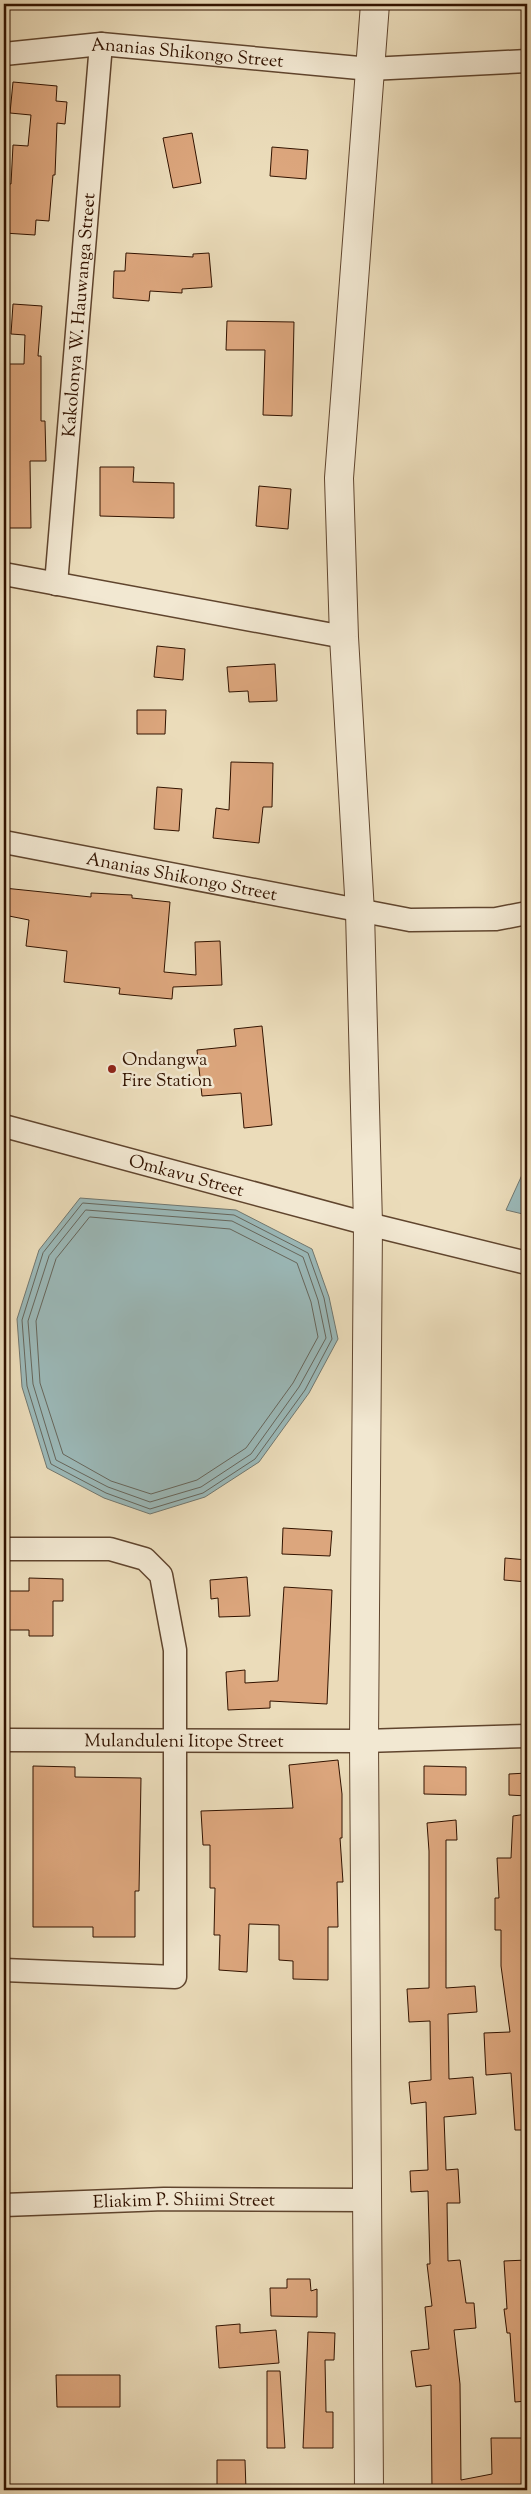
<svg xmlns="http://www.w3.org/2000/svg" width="531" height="2494" font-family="'Sorts Mill Goudy',serif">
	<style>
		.water { fill: #9bb9b9; stroke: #71776f }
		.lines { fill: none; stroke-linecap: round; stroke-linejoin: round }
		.shore { stroke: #66665c; stroke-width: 1 }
		.building { fill: #dca67d; stroke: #321300 }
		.minor-casing { stroke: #60452e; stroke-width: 25 }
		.tertiary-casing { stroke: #60452e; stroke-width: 30 }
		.minor { stroke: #f2e8d2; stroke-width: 22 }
		.tertiary { stroke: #f2e8d2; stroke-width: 28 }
		.poi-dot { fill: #8f2418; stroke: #f2e8d2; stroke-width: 2 }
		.labels { text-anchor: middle; stroke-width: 5; stroke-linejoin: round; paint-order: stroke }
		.street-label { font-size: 18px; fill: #321300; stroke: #f2e8d2 }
		.poi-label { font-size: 18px; fill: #321300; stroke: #f2e8d2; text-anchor: start }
	</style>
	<rect width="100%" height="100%" fill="#ebdcba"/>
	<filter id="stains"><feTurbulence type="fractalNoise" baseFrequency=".004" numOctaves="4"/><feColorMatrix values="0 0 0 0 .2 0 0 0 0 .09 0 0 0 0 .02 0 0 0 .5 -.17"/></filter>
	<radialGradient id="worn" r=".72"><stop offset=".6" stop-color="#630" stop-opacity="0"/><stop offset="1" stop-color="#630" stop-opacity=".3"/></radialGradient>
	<!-- water -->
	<path class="water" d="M 527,1164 L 527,1215 L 506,1210 Z
		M 80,1198 L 236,1210 L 312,1249 L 329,1297 L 338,1339 L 309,1393 L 259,1462 L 205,1497 L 150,1514 L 104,1498 L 47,1468 L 22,1387 L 17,1319 L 39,1250 Z"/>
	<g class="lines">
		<!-- shore -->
		<path class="shore" d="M 83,1203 L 234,1215 L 308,1253 L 324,1298 L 332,1339 L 305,1390 L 255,1459 L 203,1493 L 150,1509 L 106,1493 L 51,1464 L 27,1386 L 22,1320 L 43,1253 Z
			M 86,1210 L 232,1221 L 303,1257 L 318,1300 L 326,1338 L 299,1387 L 251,1454 L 201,1487 L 150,1502 L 108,1487 L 56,1460 L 33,1384 L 28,1321 L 49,1256 Z
			M 90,1217 L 230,1229 L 297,1263 L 311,1302 L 318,1337 L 293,1383 L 246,1448 L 197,1480 L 151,1494 L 111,1481 L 63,1454 L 40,1383 L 36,1321 L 56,1259 Z"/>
	</g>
	<!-- building -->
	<path class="building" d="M 13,82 L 57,86 L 56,101 L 67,102 L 65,124 L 57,123 L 55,175 L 53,175 L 49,221 L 36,220 L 35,235 L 4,233 L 4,183 L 11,184 L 13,145 L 28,146 L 31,115 L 10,113 Z
		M 192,133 L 201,183 L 173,188 L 163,138 Z
		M 272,147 L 308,150 L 306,179 L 270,176 Z
		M 126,253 L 193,257 L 193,254 L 209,253 L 212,287 L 182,289 L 182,293 L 150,291 L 149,301 L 113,298 L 114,271 L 125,271 Z
		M 13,304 L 42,306 L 38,356 L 41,356 L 41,421 L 45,421 L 46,461 L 30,461 L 31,528 L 4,528 L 4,364 L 24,364 L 25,335 L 11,334 Z
		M 227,321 L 294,322 L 292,416 L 263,415 L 265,350 L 226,350 Z
		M 100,467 L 134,467 L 133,482 L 174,483 L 174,518 L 100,516 Z
		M 259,486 L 291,489 L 288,529 L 256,526 Z
		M 157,646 L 185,649 L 183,680 L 154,677 Z
		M 275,664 L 277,701 L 249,702 L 248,691 L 229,692 L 227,667 Z
		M 137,710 L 166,710 L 165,734 L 137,734 Z
		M 231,762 L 273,763 L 272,807 L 263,807 L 259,843 L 213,838 L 216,808 L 229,810 Z
		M 157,787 L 182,789 L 179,831 L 154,829 Z
		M 4,888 L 91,897 L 91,893 L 132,895 L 132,898 L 170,902 L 164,972 L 196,975 L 195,942 L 220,941 L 222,985 L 173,987 L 172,999 L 119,994 L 120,988 L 64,982 L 67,951 L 26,946 L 29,920 L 4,915 Z
		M 262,1026 L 272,1125 L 244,1128 L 241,1093 L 202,1096 L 197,1050 L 236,1046 L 234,1029 Z
		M 283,1528 L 332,1531 L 330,1556 L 282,1554 Z
		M 505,1558 L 527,1560 L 527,1582 L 504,1580 Z
		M 247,1577 L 250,1616 L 219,1617 L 218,1598 L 211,1599 L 210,1580 Z
		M 29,1578 L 63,1579 L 63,1601 L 53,1601 L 53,1636 L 29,1636 L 29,1630 L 4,1630 L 4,1591 L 29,1591 Z
		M 284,1587 L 332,1590 L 327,1704 L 270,1701 L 270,1708 L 228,1710 L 226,1672 L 245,1670 L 245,1683 L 278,1681 Z
		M 338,1760 L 342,1794 L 342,1838 L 340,1838 L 343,1882 L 337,1882 L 338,1927 L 328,1927 L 328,1980 L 293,1979 L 293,1961 L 279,1960 L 279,1925 L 249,1924 L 247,1972 L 219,1970 L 220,1935 L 214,1935 L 215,1888 L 210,1888 L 210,1845 L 203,1845 L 201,1811 L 293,1808 L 289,1765 Z
		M 33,1766 L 75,1767 L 75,1777 L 141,1778 L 139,1891 L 135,1891 L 135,1937 L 93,1937 L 93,1927 L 33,1927 Z
		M 424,1766 L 466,1767 L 466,1795 L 424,1794 Z
		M 527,1773 L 527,1796 L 509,1795 L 509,1774 Z
		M 527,1814 L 527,2130 L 515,2130 L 511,2073 L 486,2075 L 484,2033 L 510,2032 L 501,1966 L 501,1930 L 495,1930 L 495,1898 L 499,1898 L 497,1858 L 511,1858 L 513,1816 Z
		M 456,1820 L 457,1840 L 446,1840 L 446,1988 L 475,1986 L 477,2012 L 448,2014 L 449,2079 L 473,2077 L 476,2114 L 444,2117 L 446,2170 L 458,2169 L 460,2203 L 447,2203 L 448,2261 L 460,2260 L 466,2303 L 474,2303 L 476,2328 L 454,2330 L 460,2384 L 461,2480 L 492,2474 L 491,2438 L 527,2438 L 527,2490 L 432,2490 L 431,2385 L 416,2387 L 411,2351 L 429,2349 L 425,2307 L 432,2306 L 427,2264 L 430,2264 L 428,2191 L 411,2192 L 410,2171 L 428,2170 L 426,2102 L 411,2104 L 409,2082 L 431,2080 L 430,2021 L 409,2022 L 407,1989 L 429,1988 L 429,1851 L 427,1823 Z
		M 527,2260 L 527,2401 L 515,2402 L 510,2333 L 507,2333 L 504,2309 L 507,2309 L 504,2261 Z
		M 287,2279 L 310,2279 L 311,2291 L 317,2289 L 317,2317 L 271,2316 L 270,2288 L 287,2288 Z
		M 240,2324 L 240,2333 L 276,2330 L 279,2363 L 219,2368 L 216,2326 Z
		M 308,2332 L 335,2333 L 334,2360 L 325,2360 L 326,2412 L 333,2412 L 333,2448 L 303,2448 Z
		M 267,2371 L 280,2371 L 285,2448 L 267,2448 Z
		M 56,2375 L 120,2375 L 120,2407 L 57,2407 Z
		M 217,2460 L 245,2460 L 246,2490 L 217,2490 Z"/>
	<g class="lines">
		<!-- minor casing -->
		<g class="minor-casing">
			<g id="minor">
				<path id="s1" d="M 4,54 L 101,44 L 370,69 L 527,61"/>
				<path d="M 4,574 L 344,637"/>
				<path id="s2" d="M 56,584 L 101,44"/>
				<path id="s3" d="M 4,842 L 410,920 L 496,919 L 527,913"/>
				<path id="s4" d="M 4,1126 L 368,1224 L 527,1263"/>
				<path d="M 4,1549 L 110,1549 L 145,1559 L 161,1575 L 175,1650 L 175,1977 L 4,1970"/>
				<path id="s5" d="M 4,1740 L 364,1741 L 527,1736"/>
				<path id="s6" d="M 4,2205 L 164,2199 L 365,2200"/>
			</g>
		</g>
		<!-- tertiary casing -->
		<g class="tertiary-casing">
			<path id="tertiary" d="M 369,2490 L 364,1741 L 368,1224 L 360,912 L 344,637 L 339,478 L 375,4"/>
		</g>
		<!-- minor -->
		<use href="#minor" class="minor"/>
		<!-- tertiary -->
		<use href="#tertiary" class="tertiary"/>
	</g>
	<!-- markers -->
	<circle class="poi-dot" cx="112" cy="1069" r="5"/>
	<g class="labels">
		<!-- street labels -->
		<g class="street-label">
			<text dy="6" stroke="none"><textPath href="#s1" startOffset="184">Ananias Shikongo Street</textPath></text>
			<text dy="6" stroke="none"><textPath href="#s2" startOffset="270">Kakolonya W. Hauwanga Street</textPath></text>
			<text dy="6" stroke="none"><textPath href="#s3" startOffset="181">Ananias Shikongo Street</textPath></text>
			<text dy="6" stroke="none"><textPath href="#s4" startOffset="189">Omkavu Street</textPath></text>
			<text dy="6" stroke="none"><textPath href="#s5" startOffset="180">Mulanduleni Iitope Street</textPath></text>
			<text dy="6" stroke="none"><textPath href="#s6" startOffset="180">Eliakim P. Shiimi Street</textPath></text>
		</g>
		<!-- poi labels -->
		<g class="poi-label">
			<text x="122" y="1065">Ondangwa<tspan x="122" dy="21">Fire Station</tspan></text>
		</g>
	</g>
	<!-- margin -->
	<rect width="531" height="2494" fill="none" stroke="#ebdcba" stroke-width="20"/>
	<rect x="5" y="5" width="521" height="2484" fill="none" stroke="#321300" stroke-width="2.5"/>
	<rect x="10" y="10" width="511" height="2474" fill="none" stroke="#321300"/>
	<rect width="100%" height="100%" filter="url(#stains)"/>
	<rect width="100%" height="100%" fill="url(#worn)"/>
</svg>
